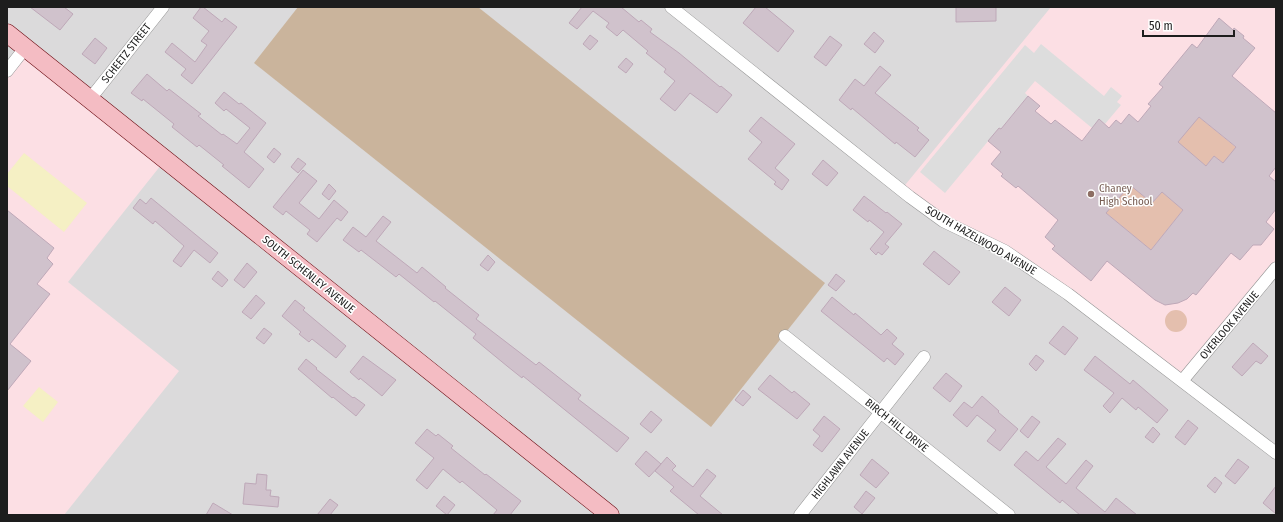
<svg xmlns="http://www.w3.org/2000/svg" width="1283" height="522" font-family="'Fira Sans Condensed',sans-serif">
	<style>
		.residential { fill: #dbdadb }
		.education { fill: #fcdfe4 }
		.grass { fill: #e4bfae }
		.forest { fill: #cab49c }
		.park { fill: #f5f0c4 }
		.parking { fill: #ddd }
		.building { fill: #d0c2cc; stroke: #bea8b8; fill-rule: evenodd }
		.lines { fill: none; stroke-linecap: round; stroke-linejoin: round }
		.street-casing { stroke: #949494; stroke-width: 13 }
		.secondary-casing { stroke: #6c0d14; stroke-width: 19 }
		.street { stroke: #fff; stroke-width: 12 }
		.secondary { stroke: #f4bcc3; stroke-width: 18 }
		.education-dot { fill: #8d6e63; stroke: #fff; stroke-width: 1.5 }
		.labels { text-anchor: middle; stroke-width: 3; stroke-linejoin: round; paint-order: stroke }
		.street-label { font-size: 11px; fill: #1d1d1d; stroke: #fff }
		.education-label { font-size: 11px; fill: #785e54; stroke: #fff; text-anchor: start }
	</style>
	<rect width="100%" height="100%" fill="#eee4e9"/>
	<!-- residential -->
	<path class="residential" d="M 7,7 L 1276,7 L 1276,515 L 7,515 Z"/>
	<!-- education -->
	<path class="education" d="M 1051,7 L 1276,7 L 1276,268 L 1182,381 L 1068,294 L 901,190 Z
		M 25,48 L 165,160 L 68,282 L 179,371 L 64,515 L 7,515 L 7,71 Z"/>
	<!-- grass -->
	<path class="grass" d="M 1199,117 L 1238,149 L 1223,163 L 1214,156 L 1206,166 L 1176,141 Z
		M 1130,185 L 1152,203 L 1162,192 L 1183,210 L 1151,250 L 1106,213 Z
		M1165 321a11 11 0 1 1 22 0a11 11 0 1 1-22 0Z"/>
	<!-- forest -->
	<path class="forest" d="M 298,7 L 478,7 L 825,283 L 711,427 L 254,63 Z"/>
	<!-- park -->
	<path class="park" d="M 24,153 L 87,203 L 64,232 L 7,186 L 7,174 Z
		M 39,387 L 58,402 L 43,422 L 23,406 Z"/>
	<!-- parking -->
	<path class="parking" d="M 1041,44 L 1104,96 L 1111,87 L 1122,96 L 1117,102 L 1121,105 L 1105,124 L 1099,120 L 1092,128 L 1035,81 L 1025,93 L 1028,96 L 1001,129 L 999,128 L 945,193 L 920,172 L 1025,45 L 1034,53 Z"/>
	<!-- building -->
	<path class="building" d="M 30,7 L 64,7 L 73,14 L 60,30 Z
		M 201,7 L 203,7 L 222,22 L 225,18 L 237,27 L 192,84 L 181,75 L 186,69 L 165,52 L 172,43 L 195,62 L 207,45 L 201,41 L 209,31 L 193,18 Z
		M 582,7 L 621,7 L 639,22 L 641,20 L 652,29 L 650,32 L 679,53 L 720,87 L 721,86 L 732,95 L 717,113 L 690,93 L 675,111 L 660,99 L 675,81 L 664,72 L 666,69 L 646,53 L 648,51 L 623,30 L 617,36 L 606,27 L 609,23 L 593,11 L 577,29 L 569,23 Z
		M 756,7 L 765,7 L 794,31 L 778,52 L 743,23 Z
		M 956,7 L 996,7 L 996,21 L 956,22 Z
		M 1219,18 L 1233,30 L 1234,28 L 1244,36 L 1243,38 L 1255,48 L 1232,76 L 1276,113 L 1276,167 L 1269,176 L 1276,182 L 1276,209 L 1266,222 L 1274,229 L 1261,245 L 1253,245 L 1240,260 L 1231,253 L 1196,295 L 1193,293 L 1187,299 L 1178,303 L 1165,305 L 1155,300 L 1107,261 L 1091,281 L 1052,249 L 1055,246 L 1045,237 L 1058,220 L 1018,186 L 1016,188 L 1001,176 L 1003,174 L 991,164 L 1001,152 L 988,141 L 999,128 L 1001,129 L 1028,96 L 1040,106 L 1035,111 L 1051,124 L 1055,120 L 1082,141 L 1099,119 L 1109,128 L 1116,120 L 1121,124 L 1129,114 L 1138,122 L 1151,106 L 1148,104 L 1163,87 L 1159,84 L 1192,44 L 1197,48 ZM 1199,117 L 1236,147 L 1223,163 L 1214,156 L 1206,166 L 1178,142 ZM 1130,185 L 1152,203 L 1162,192 L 1183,210 L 1151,250 L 1106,213 Z
		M 874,32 L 884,41 L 875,53 L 864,44 Z
		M 590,35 L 598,41 L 590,50 L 583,44 Z
		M 830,36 L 842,45 L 826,66 L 814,57 Z
		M 95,38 L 107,48 L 95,64 L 82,54 Z
		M 626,58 L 633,64 L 626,73 L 618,67 Z
		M 880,66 L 891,75 L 875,93 L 919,128 L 917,130 L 929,140 L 915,157 L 896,142 L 895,144 L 852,108 L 851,110 L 839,100 L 855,79 L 864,86 Z
		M 147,74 L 167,91 L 169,89 L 201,114 L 198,116 L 222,135 L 223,134 L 237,144 L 250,128 L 226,109 L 224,111 L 215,103 L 224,92 L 239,104 L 241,103 L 266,123 L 244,152 L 264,169 L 249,188 L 222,166 L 224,165 L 199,145 L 197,147 L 172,127 L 174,124 L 143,99 L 142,101 L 131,93 Z
		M 761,117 L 795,144 L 775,168 L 789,180 L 782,190 L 774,184 L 776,182 L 748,159 L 762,142 L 749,131 Z
		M 274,148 L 281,154 L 274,163 L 267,157 Z
		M 298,158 L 306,164 L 298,173 L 291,167 Z
		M 823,160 L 838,173 L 827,186 L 812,174 Z
		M 303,170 L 317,181 L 299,203 L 319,219 L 334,200 L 348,212 L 341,221 L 337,218 L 317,242 L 307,234 L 310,230 L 286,211 L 283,215 L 273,207 Z
		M 329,184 L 336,191 L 329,200 L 322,194 Z
		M 864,196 L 886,213 L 887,212 L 902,224 L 885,244 L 889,247 L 882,255 L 878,252 L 876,255 L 870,249 L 884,232 L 869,220 L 868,222 L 853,210 Z
		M 151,198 L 218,253 L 210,263 L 194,250 L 181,267 L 173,261 L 184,246 L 155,221 L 153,224 L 133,208 L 140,199 L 146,204 Z
		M 7,210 L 54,248 L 47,258 L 53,264 L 37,284 L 50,294 L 10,344 L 31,361 L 7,391 Z
		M 383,216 L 391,222 L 376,241 L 417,273 L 422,267 L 446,287 L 445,288 L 479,315 L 476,319 L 536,365 L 539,362 L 581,395 L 578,399 L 629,438 L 617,452 L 523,376 L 522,378 L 507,366 L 473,338 L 476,334 L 435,301 L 434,302 L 399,274 L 396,277 L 361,250 L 359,252 L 343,240 L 353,227 L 366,237 Z
		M 934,251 L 960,272 L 949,285 L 923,264 Z
		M 488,255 L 495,262 L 488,271 L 480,265 Z
		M 247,263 L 257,272 L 244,288 L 234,280 Z
		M 218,271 L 228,280 L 222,287 L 212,279 Z
		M 836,274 L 845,281 L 836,291 L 828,285 Z
		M 1005,287 L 1021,300 L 1009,316 L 992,302 Z
		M 256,295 L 265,303 L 251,319 L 242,312 Z
		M 832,297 L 854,315 L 855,313 L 881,335 L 887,329 L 897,338 L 892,344 L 904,354 L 895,365 L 887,358 L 884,362 L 821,311 Z
		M 295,300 L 305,308 L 303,310 L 346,346 L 336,358 L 312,339 L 309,342 L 299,334 L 301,332 L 282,316 Z
		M 1063,326 L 1078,338 L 1065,355 L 1049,343 Z
		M 264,328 L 272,334 L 264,344 L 256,338 Z
		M 1253,343 L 1268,356 L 1261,364 L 1256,361 L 1242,376 L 1232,367 Z
		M 1036,355 L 1044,361 L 1036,371 L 1029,364 Z
		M 363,356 L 396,380 L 382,396 L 360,378 L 359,380 L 350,372 Z
		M 1095,356 L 1130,384 L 1133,380 L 1168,410 L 1157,423 L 1138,407 L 1136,410 L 1122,398 L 1110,413 L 1103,406 L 1114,393 L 1084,370 Z
		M 306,359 L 317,368 L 316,369 L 353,398 L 354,397 L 365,405 L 356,416 L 333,397 L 332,398 L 298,369 Z
		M 946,373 L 962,386 L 950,402 L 933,388 Z
		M 770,375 L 792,393 L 794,391 L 810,404 L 797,419 L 758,389 Z
		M 743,390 L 751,397 L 743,406 L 735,400 Z
		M 982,396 L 999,411 L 998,412 L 1018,429 L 1000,451 L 987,441 L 996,430 L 977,415 L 967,427 L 953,415 L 964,402 L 972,408 Z
		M 651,411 L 662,420 L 651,433 L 640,424 Z
		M 824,416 L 840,429 L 822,452 L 813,445 L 820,436 L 813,430 Z
		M 1032,416 L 1040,422 L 1028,438 L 1020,431 Z
		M 1188,420 L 1198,428 L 1185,445 L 1175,437 Z
		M 1153,427 L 1160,434 L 1153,443 L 1145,437 Z
		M 427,429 L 436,436 L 438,434 L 453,446 L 451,448 L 485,475 L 486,474 L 521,501 L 510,515 L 493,515 L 497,510 L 462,481 L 460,483 L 443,469 L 427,489 L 416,480 L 434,458 L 415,443 Z
		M 1058,438 L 1066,444 L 1046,467 L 1066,484 L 1086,460 L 1093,466 L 1076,488 L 1105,512 L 1116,498 L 1137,515 L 1080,515 L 1062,500 L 1060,503 L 1014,465 L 1026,451 L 1038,461 Z
		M 646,451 L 661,464 L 649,477 L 635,464 Z
		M 667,457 L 676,466 L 672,470 L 693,487 L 707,469 L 716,476 L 700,496 L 723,515 L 699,515 L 670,491 L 674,487 L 655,471 Z
		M 872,459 L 889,473 L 876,488 L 860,475 Z
		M 1238,459 L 1249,467 L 1235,484 L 1225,476 Z
		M 257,474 L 267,475 L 266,490 L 271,490 L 270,496 L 279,497 L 278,507 L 243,504 L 245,483 L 256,484 Z
		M 1215,477 L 1222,483 L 1215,493 L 1207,486 Z
		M 1276,486 L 1276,514 L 1263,503 Z
		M 866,491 L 875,498 L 862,514 L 854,507 Z
		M 444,496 L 455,505 L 447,515 L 436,506 Z
		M 330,499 L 338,505 L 330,515 L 317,515 Z
		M 213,503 L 233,515 L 206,515 Z"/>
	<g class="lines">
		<!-- street casing -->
		<g class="street-casing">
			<path id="street" d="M 671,7 L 910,197 L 943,221 L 1005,251 L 1068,294 L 1276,453
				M 7,71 L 25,48
				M 90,99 L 163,7
				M 785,336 L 1009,515
				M 1182,381 L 1276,268
				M 800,515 L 924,357"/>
		</g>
		<!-- secondary casing -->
		<g class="secondary-casing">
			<path id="secondary" d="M 7,33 L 610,515"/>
		</g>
		<!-- street -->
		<use href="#street" class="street"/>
		<!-- secondary -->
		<use href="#secondary" class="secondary"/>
	</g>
	<!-- markers -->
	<circle class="education-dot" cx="1091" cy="194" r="4"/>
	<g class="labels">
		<!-- street labels -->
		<g class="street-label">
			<text transform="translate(126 53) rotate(-52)" y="4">SCHEETZ STREET</text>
			<text transform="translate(981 240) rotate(30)" y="4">SOUTH HAZELWOOD AVENUE</text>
			<text transform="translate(309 274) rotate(39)" y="4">SOUTH SCHENLEY AVENUE</text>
			<text transform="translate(1229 325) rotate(-50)" y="4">OVERLOOK AVENUE</text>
			<text transform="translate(897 425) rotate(39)" y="4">BIRCH HILL DRIVE</text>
			<text transform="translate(840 464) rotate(-52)" y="4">HIGHLAWN AVENUE</text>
		</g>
		<!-- education labels -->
		<g class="education-label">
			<text x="1099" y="192">Chaney<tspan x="1099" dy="13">High School</tspan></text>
		</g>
	</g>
	<!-- border -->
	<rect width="1283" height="522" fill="none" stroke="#1d1d1d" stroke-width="16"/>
	<!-- scale -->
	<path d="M1143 30v6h91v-6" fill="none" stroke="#1d1d1d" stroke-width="2"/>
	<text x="1149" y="30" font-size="12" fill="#1d1d1d" stroke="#ffffff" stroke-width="3" paint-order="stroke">50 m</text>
</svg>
